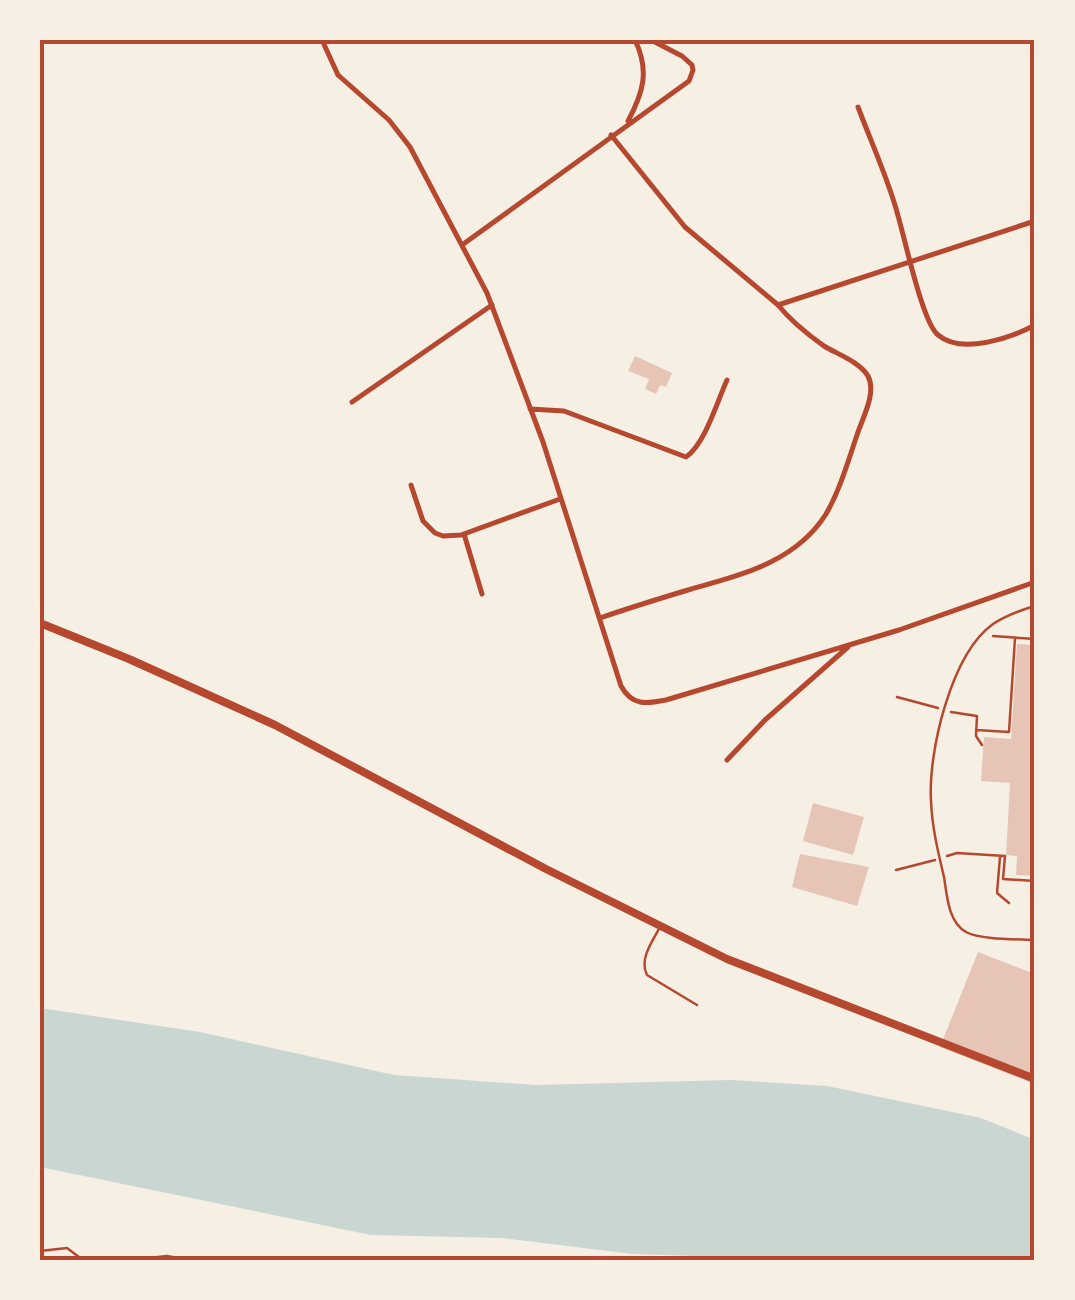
<svg xmlns="http://www.w3.org/2000/svg" width="1075" height="1300" font-family="Rubik,sans-serif">
	<style>
		.water { fill: #c9d6d2 }
		.building { fill: #e6c5b7 }
		.lines { fill: none; stroke-linecap: round; stroke-linejoin: round }
		.path { stroke: #b5482f; stroke-width: 2.5 }
		.service { stroke: #b5482f; stroke-width: 2.5 }
		.minor { stroke: #b5482f; stroke-width: 5 }
		.secondary { stroke: #b5482f; stroke-width: 8 }
		.neatline { fill: none; stroke: #b5482f; stroke-width: 4 }
	</style>
	<rect width="100%" height="100%" fill="#f6efe4"/>
	<!-- water -->
	<path class="water" d="M 40,1008 L 200,1032 L 394,1075 L 536,1085 L 731,1080 L 827,1086 L 981,1118 L 1035,1140 L 1035,1260 L 814,1260 L 633,1254 L 502,1238 L 371,1235 L 40,1167 Z"/>
	<!-- building -->
	<path class="building" d="M 635,356 L 672,373 L 666,387 L 660,385 L 656,394 L 645,389 L 649,379 L 628,371 Z
		M 1017,644 L 1035,645 L 1035,876 L 1016,875 L 1017,856 L 1006,855 L 1010,783 L 981,781 L 984,737 L 1011,739 Z
		M 813,803 L 864,817 L 853,855 L 803,841 Z
		M 800,854 L 869,867 L 857,906 L 792,887 Z
		M 978,952 L 1035,974 L 1035,1084 L 940,1047 Z"/>
	<g class="lines">
		<!-- path -->
		<path class="path" d="M 993,636 L 1035,639
			M 897,697 L 938,708
			M 951,712 L 977,716 L 976,736 L 982,745
			M 976,730 L 1009,732 L 1015,638
			M 947,856 L 957,853 L 1005,856 L 1003,879 L 1035,881
			M 1000,857 L 997,893 L 1009,903
			M 896,870 L 935,860
			M 40,1251 L 67,1248 L 79,1257 L 96,1260
			M 131,1260 L 167,1256 L 189,1260"/>
		<!-- service -->
		<path class="service" d="M 1035,606 C 1021,610 1005,616 993,624 C 951,654 928,752 931,801 C 932,827 938,852 944,877 C 947,895 948,922 966,932 C 981,940 1018,939 1035,940
			M 660,927 C 652,942 639,959 647,975 L 697,1005"/>
		<!-- minor -->
		<path class="minor" d="M 322,40 L 338,75 L 389,120 L 410,147 L 487,293 L 543,442 L 621,686 C 632,706 646,704 666,700 L 899,630 L 1035,582
			M 858,107 C 870,139 884,170 894,202 C 903,228 921,321 938,335 C 962,355 1011,338 1035,325
			M 628,121 C 643,93 650,71 635,40
			M 462,245 L 689,81 L 693,70 L 692,65 L 682,56 L 651,40
			M 778,305 L 1035,221
			M 352,402 L 492,305
			M 530,409 L 564,411 L 686,457 C 705,444 717,402 727,380
			M 411,485 L 423,521 L 435,533 L 443,536 L 461,535 L 560,499
			M 464,534 L 482,594
			M 600,618 C 629,608 658,599 688,590 C 740,575 795,563 826,514 C 840,490 848,461 857,435 C 862,419 877,393 868,376 C 860,362 837,354 824,346 C 807,334 791,321 778,305 L 685,227 L 611,135
			M 727,760 L 765,720 L 848,647"/>
		<!-- secondary -->
		<path class="secondary" d="M 40,623 L 129,659 L 275,725 L 546,869 L 727,959 L 1035,1079"/>
	</g>
	<!-- border -->
	<rect width="1075" height="1300" fill="none" stroke="#f6efe4" stroke-width="85"/>
	<rect x="42" y="42" width="990" height="1216" class="neatline"/>
</svg>
